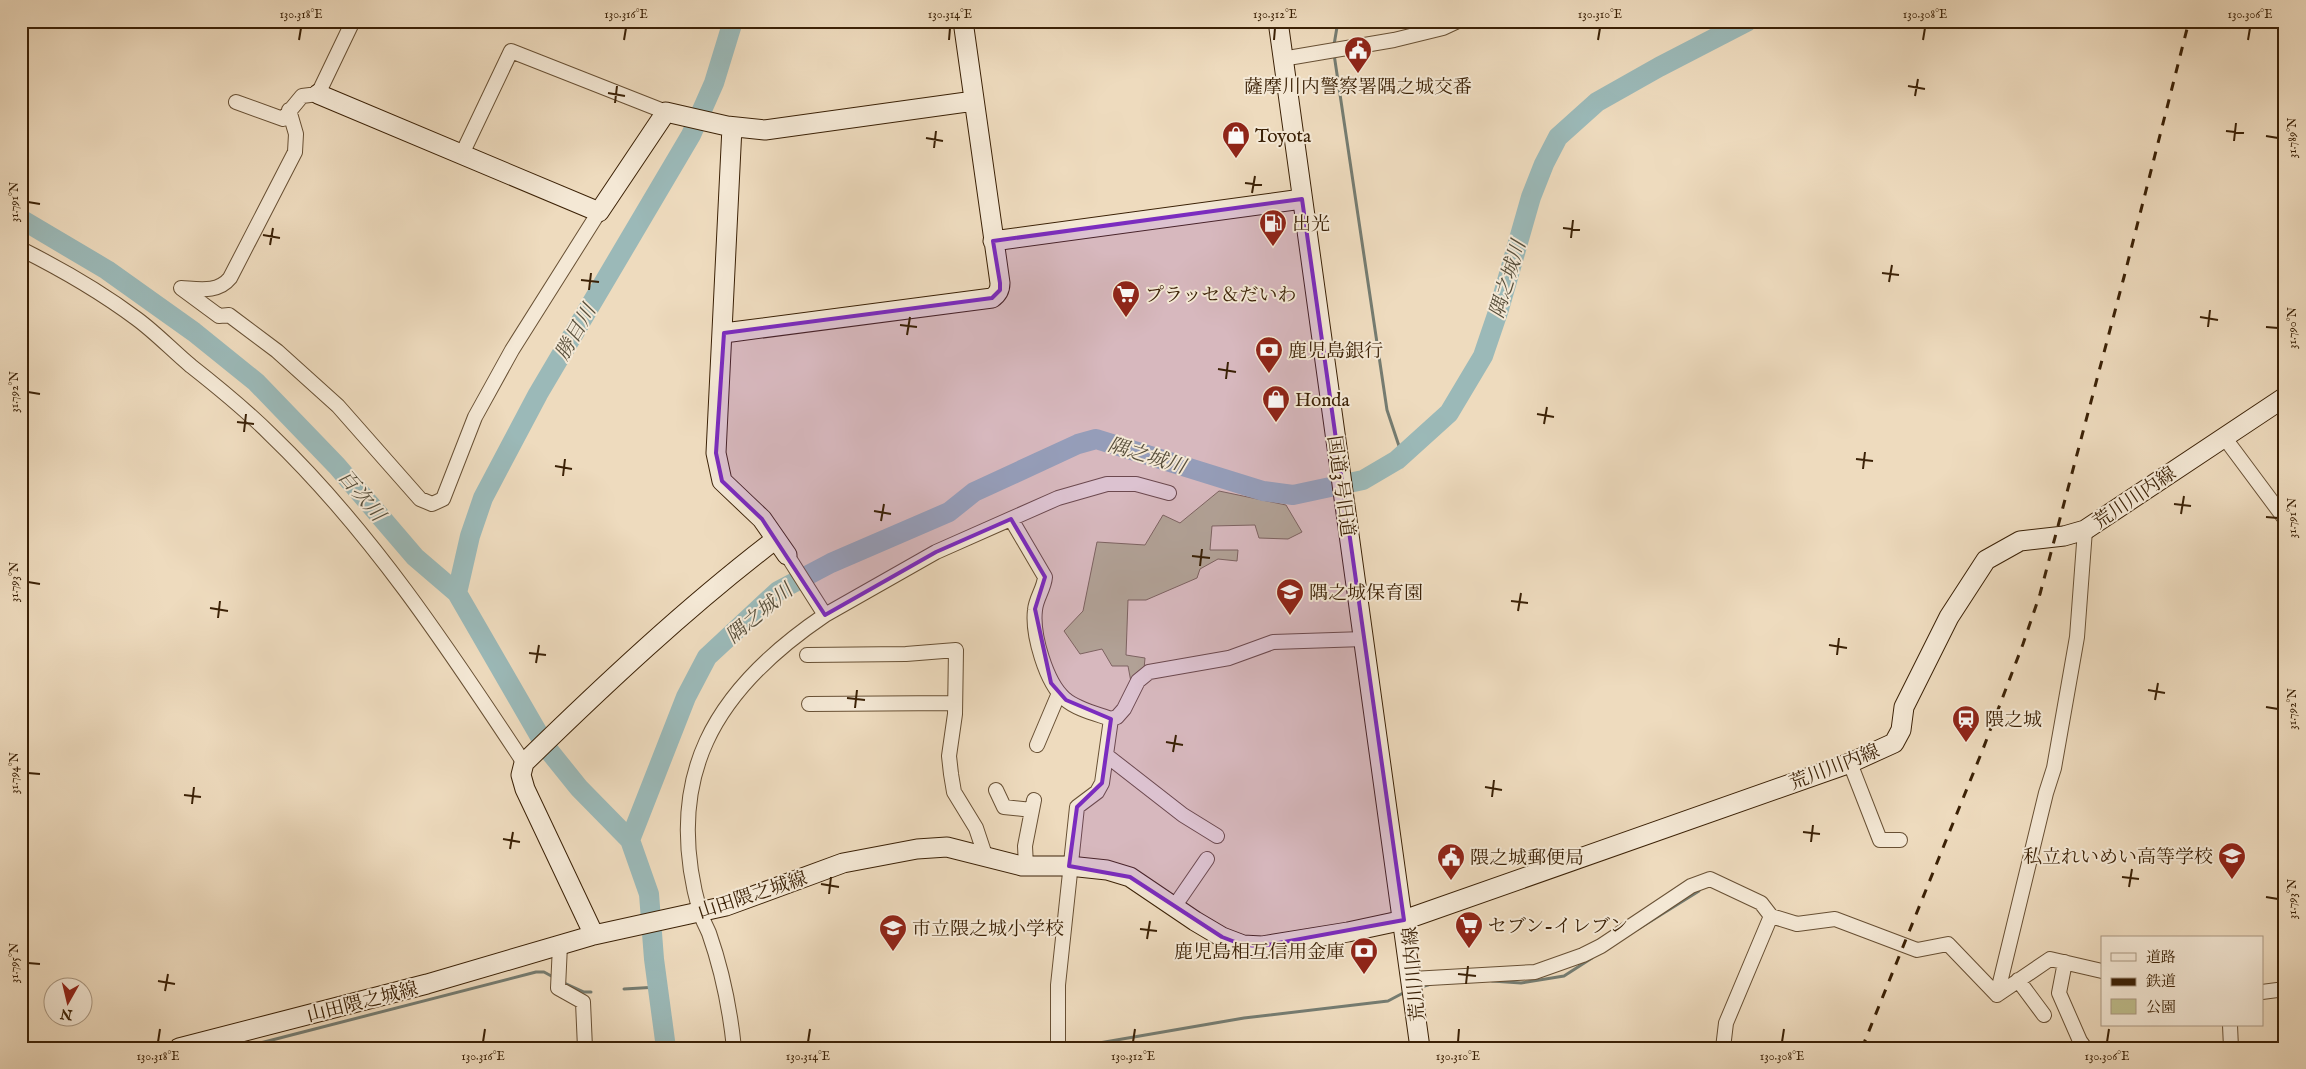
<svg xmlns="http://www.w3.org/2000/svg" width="2306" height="1069" font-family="'IM FELL English','Noto Serif JP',serif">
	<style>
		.green { fill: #bfbe8d; stroke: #7d704a }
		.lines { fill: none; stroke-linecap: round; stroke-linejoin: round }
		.stream { stroke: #757c71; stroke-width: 3 }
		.river { stroke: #9bb9b8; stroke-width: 20 }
		.street-casing { stroke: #685034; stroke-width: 16 }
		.secondary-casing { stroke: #3b2106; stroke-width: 21 }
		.street { stroke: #f4e8d5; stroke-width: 14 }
		.secondary { stroke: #f4e8d5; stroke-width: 19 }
		.rail { stroke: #3b2106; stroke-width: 3; stroke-dasharray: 9 9; stroke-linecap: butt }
		.marked { fill: #7b2cbf; fill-opacity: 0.2; stroke: #7b2cbf; stroke-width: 4; stroke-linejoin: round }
		.ticks { fill: none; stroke: #3b2106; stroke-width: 2 }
		.labels { text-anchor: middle; stroke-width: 4; stroke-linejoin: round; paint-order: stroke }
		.poi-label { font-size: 19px; fill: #3b2106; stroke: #f4e8d5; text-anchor: start }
		.street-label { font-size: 19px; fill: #3b2106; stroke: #f4e8d5 }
		.water-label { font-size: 20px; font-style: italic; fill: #584f3b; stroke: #f4e8d5 }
		.neatline { fill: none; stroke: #3b2106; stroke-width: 2 }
		.ticks-label { font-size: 12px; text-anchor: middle; fill: #3b2106 }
	</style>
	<rect width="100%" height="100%" fill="#eedbbe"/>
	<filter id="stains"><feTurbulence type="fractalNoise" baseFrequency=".004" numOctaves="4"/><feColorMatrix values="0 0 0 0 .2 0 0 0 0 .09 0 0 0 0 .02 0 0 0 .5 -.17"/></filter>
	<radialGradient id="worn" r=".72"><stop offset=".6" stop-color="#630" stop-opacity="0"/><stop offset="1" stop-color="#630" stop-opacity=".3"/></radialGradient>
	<!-- green -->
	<path class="green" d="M 1219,491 L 1286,505 L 1302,532 L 1288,539 L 1259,538 L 1255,525 L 1212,526 L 1210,550 L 1238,550 L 1237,561 L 1218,559 L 1200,569 L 1197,578 L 1146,600 L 1128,600 L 1126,655 L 1145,658 L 1144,669 L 1136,673 L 1131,682 L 1128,666 L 1112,666 L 1102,649 L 1080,654 L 1064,631 L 1083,611 L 1097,542 L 1145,545 L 1163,515 L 1180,523 Z"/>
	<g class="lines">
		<!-- stream -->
		<path class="stream" d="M 1334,45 L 1338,21
			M 1334,54 L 1387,410 L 1402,455
			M 1638,929 L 1699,891
			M 1492,981 L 1521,983 L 1564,976 L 1592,958
			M 562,982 L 584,992 L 591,992
			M 1418,988 L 1431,984
			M 624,989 L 658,987
			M 241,1048 L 536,972 L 544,972 L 555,978
			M 1096,1048 L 1099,1043 L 1244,1018 L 1388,1001 L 1405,992"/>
		<!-- river -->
		<path class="river" d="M 21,219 L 107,270 L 194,332 L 256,382 L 337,466 L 415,557 L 457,593 L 546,747 L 579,788 L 630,840
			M 457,593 L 470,536 L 483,498 L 538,394 L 691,135 L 714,83 L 733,21
			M 666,1048 L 654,959 L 649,894 L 630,840 L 686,697 L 707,657 L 778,591 L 831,563 L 949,512 L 974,492 L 1078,444 L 1096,439 L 1263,491 L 1293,495 L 1363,480 L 1397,460 L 1449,413 L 1483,356 L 1499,309 L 1531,197 L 1544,164 L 1558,137 L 1597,102 L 1659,67 L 1748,21"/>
		<!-- street casing -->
		<g class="street-casing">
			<path id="street" d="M 1282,59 L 1394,40 L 1443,28 L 1458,21
				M 236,102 L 283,119 L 302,96 L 318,94 L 353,21
				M 289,110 L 296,134 L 295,152 L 230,278 C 218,293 199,289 181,288 L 219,316 L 229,315 L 277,351 L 338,406 L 420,499 L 432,504 L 443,499 L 475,417 L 512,350 L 599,212
				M 462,154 L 511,51 L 666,112
				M 21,249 C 61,269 101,292 137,319 C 156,333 173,351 191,366 C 219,388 246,410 271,435 C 371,531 448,648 524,763
				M 2224,437 L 2285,519
				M 1011,519 L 1045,577 C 1044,589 1036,598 1035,610 C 1032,634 1046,683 1065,699 C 1076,709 1097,714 1111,719
				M 825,615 L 936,552 L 1058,498 L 1107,484 L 1136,484 L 1169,493
				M 807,655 L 906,654 L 956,650 L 955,714 L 949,756 L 951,774 L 954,792 L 976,828 L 985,855
				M 809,704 L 955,703
				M 1037,745 L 1059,693
				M 1106,755 L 1183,815 L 1217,836
				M 1850,763 L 1880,840 L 1900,840
				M 996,790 L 1004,807 L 1032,810
				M 1026,866 L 1025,846 L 1034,800
				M 1174,907 L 1207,859
				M 560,945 L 558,988 L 583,1002 L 585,1048
				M 2065,962 L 2059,993 L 2080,1041 L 2085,1048
				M 1412,979 L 1535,972 L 1583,955 L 1601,946 L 1691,886 L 1710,879 L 1761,903 L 1771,916 L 1797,924 L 1835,919 L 1917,950 L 1948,944 L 1997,995
				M 2018,980 L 2044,1015
				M 2262,992 L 2285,989
				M 1997,995 L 2046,793 L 2054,768 L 2077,637 L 2085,530
				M 1997,995 L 2050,959 L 2102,971
				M 2230,1025 L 2231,1048
				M 734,1048 C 730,1009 722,970 709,933 C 706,926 702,919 700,912 C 662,777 714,690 825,615 L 787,555
				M 1058,1048 L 1058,985 L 1077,807 L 1097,792 L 1102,783 L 1111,719 L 1117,717 L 1124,709 L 1138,681 L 1149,672 L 1229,658 L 1273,642 L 1364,639
				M 1723,1048 L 1726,1023 L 1771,916"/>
		</g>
		<!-- secondary casing -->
		<g class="secondary-casing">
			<path id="secondary" d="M 1278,21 L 1420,1048
				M 318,94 L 599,212 L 666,112 L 727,126 L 765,130 L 974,101
				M 732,127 L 716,453 L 722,481 L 762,519 L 787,555
				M 993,241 L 1302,199
				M 724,333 L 992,298 C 998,294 1000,290 1000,283 L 963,21
				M 594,935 L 525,789 L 521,775 L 524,763 C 604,685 687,607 776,539
				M 179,1048 L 427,984 L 594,935 L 726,906 L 843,863 L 917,849 L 947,847 L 1022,866 L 1069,866 L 1107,870 L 1130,877 L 1195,921 L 1222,937 L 1243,945 L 1262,946 L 1348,932 L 1404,920 L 1850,763 L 1894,743 L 1901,730 L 1904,707 L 1949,617 L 1986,560 L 2020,541 L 2064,536 L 2085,530 L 2285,397"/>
		</g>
		<!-- street -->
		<use href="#street" class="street"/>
		<!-- secondary -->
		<use href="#secondary" class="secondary"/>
		<!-- rail -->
		<path class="rail" d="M 1862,1048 L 1983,749 L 2023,644 L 2040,594 L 2124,277 L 2189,21"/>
	</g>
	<!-- marked area -->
	<path class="marked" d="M 1302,199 L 1404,920 L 1262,946 L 1243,945 L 1222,937 L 1130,877 L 1069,866 L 1077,807 L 1102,783 L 1111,719 L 1066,700 L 1051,683 L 1035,609 L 1045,577 L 1011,519 L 936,552 L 825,615 L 762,519 L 722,481 L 716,453 L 724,333 L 992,298 L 1000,290 L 1000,283 L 993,241 Z"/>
	<!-- ticks -->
	<path class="ticks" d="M 299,40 L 301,28M 624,40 L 626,28M 949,40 L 950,28M 1274,40 L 1275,28M 1598,40 L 1600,28M 1923,40 L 1925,28M 2248,40 L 2250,28M 1908,86 L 1925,89M 608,93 L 625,96M 1915,96 L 1918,79M 615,103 L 617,86M 2226,131 L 2244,133M 2266,136 L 2278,138M 926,138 L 943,141M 2234,141 L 2236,123M 934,148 L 936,131M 1245,183 L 1262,185M 1252,193 L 1255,176M 28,202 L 40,204M 1563,228 L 1580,230M 263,235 L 280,238M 1571,238 L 1573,220M 270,245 L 273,228M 1882,273 L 1899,275M 581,280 L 599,282M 1889,282 L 1892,265M 589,290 L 591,273M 2200,317 L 2218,320M 900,325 L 917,327M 2208,327 L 2210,310M 2266,327 L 2278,328M 907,335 L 910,317M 1218,369 L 1236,372M 1226,379 L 1228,362M 28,392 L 40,394M 1537,414 L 1554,417M 237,422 L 254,424M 1544,424 L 1547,407M 244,432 L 246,414M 1856,459 L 1873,461M 555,466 L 572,469M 1863,469 L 1865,452M 563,476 L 565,459M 2174,504 L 2191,506M 874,511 L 891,514M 2181,514 L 2184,496M 2266,517 L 2278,518M 881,521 L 884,504M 1192,556 L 1210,558M 1200,566 L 1202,549M 28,582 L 40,584M 1511,601 L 1528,603M 210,608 L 228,611M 1518,611 L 1521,593M 218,618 L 220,601M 1829,645 L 1847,648M 529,653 L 546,655M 1837,655 L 1839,638M 536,663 L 539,645M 2148,690 L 2165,693M 847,698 L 865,700M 2155,700 L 2158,683M 2266,707 L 2278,709M 855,708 L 857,690M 1166,742 L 1183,745M 1173,752 L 1176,735M 28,773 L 40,774M 1485,787 L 1502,790M 184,795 L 201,797M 1492,797 L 1494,780M 192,804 L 194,787M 1803,832 L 1820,834M 503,839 L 520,842M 1811,842 L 1813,825M 510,849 L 513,832M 2122,877 L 2139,879M 821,884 L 839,887M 2129,887 L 2132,869M 829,894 L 831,877M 2266,897 L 2278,899M 1140,929 L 1157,931M 1147,939 L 1150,921M 28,963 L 40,964M 1458,974 L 1476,976M 158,981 L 175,984M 1466,984 L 1468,966M 165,991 L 168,974M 158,1042 L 160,1029M 483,1042 L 485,1029M 808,1042 L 810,1029M 1133,1042 L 1135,1029M 1458,1042 L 1459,1029M 1782,1042 L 1784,1029M 2107,1042 L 2109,1029"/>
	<!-- icons -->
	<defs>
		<g id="civic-pin" transform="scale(1.4375)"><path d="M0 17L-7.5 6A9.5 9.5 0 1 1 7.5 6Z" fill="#8f2418" stroke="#f4e8d5"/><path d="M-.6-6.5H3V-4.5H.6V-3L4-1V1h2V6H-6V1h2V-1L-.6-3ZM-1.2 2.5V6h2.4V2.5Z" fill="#fff"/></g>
		<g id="shop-pin" transform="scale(1.4375)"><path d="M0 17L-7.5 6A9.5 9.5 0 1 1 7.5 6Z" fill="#8f2418" stroke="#f4e8d5"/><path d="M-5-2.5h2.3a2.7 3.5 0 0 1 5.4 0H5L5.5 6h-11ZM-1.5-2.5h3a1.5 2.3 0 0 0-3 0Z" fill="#fff"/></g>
		<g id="fuel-pin" transform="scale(1.4375)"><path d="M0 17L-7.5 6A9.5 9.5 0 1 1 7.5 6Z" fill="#8f2418" stroke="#f4e8d5"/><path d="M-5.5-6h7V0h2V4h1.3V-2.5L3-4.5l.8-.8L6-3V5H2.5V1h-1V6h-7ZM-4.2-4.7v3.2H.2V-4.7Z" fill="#fff"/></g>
		<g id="supermarket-pin" transform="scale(1.4375)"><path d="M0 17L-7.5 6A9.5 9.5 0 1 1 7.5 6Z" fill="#8f2418" stroke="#f4e8d5"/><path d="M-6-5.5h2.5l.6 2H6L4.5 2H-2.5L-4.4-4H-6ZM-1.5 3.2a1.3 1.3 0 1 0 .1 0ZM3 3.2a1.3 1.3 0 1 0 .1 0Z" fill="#fff"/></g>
		<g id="bank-pin" transform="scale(1.4375)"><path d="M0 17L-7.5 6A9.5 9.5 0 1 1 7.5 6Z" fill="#8f2418" stroke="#f4e8d5"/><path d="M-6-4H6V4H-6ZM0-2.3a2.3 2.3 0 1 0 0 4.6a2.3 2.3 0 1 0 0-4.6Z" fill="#fff"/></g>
		<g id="school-pin" transform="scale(1.4375)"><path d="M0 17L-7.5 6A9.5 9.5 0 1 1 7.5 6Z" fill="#8f2418" stroke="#f4e8d5"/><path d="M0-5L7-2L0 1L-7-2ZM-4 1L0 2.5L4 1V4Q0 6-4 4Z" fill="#fff"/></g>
		<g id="station-pin" transform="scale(1.4375)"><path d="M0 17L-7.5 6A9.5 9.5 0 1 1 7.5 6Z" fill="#8f2418" stroke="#f4e8d5"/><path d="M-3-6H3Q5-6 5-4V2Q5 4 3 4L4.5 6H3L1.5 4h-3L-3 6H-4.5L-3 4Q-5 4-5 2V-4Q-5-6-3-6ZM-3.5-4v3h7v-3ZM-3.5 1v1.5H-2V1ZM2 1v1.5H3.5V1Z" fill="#fff"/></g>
	</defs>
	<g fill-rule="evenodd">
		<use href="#civic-pin" x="1358" y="50"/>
		<use href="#shop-pin" x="1236" y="135"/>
		<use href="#fuel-pin" x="1273" y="223"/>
		<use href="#supermarket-pin" x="1126" y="294"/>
		<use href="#bank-pin" x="1269" y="350"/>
		<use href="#shop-pin" x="1276" y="399"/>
		<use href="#school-pin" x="1290" y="592"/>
		<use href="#station-pin" x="1966" y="719"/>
		<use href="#school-pin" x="2232" y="856"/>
		<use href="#civic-pin" x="1451" y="857"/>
		<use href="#supermarket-pin" x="1469" y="925"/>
		<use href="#school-pin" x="893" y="928"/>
		<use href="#bank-pin" x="1364" y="951"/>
	</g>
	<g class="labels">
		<!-- poi labels -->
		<g class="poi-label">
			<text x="1358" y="93" text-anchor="middle">薩摩川内警察署隅之城交番</text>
			<text x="1255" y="142">Toyota</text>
			<text x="1292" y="230">出光</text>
			<text x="1145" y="301">プラッセ＆だいわ</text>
			<text x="1288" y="357">鹿児島銀行</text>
			<text x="1295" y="406">Honda</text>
			<text x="1309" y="599">隅之城保育園</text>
			<text x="1985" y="726">隈之城</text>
			<text x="2213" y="863" text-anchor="end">私立れいめい高等学校</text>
			<text x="1470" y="864">隈之城郵便局</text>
			<text x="1488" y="932">セブン-イレブン</text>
			<text x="912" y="935">市立隈之城小学校</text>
			<text x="1345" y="958" text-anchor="end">鹿児島相互信用金庫</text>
		</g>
		<!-- street labels -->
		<g class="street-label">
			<text transform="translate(1342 486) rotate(82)" y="7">国道3号旧道</text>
			<text transform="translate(2134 497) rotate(-34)" y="7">荒川川内線</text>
			<text transform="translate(1834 766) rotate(-21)" y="7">荒川川内線</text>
			<text transform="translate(752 894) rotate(-18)" y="7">山田隈之城線</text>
			<text transform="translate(1413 974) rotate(-95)" y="7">荒川川内線</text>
			<text transform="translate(362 1001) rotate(-14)" y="7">山田隈之城線</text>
		</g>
		<!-- water labels -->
		<g class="water-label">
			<text transform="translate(1507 279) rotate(-73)" y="7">隅之城川</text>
			<text transform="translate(575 332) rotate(-60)" y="7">勝目川</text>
			<text transform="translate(1147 455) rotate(17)" y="7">隅之城川</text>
			<text transform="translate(362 495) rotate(50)" y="7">百次川</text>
			<text transform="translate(759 613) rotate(-40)" y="7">隅之城川</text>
		</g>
	</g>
	<!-- margin -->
	<rect width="2306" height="1069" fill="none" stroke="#eedbbe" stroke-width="55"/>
	<!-- legend -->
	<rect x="2101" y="936" width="162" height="90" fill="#f4e8d5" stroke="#aa9882"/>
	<rect x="2111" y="953" width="25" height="8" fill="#f4e8d5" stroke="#aa9882"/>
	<text x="2146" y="962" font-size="15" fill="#3b2106">道路</text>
	<rect x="2111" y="978" width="25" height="8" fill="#3b2106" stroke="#aa9882"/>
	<text x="2146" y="986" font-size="15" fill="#3b2106">鉄道</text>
	<rect x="2111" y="999" width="25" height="15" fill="#bfbe8d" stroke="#aa9882"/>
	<text x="2146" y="1012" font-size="15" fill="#3b2106">公園</text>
	<!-- north arrow -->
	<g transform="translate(68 1002) rotate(188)"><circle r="24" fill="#f4e8d5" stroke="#aa9882"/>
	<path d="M0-4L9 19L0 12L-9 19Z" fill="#8f2418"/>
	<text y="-8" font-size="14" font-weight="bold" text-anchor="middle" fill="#3b2106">N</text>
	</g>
	<rect x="28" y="28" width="2250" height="1014" class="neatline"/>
	<g class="ticks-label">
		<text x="301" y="18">130.318°E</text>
		<text x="626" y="18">130.316°E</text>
		<text x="950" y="18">130.314°E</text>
		<text x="1275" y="18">130.312°E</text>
		<text x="1600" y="18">130.310°E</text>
		<text x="1925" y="18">130.308°E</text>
		<text x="2250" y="18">130.306°E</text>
		<text transform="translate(2292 138) rotate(-90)" y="4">31.789°N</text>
		<text transform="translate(14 202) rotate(-90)" y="4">31.791°N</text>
		<text transform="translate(2292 328) rotate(-90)" y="4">31.790°N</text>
		<text transform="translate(14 392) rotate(-90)" y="4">31.792°N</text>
		<text transform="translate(2292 518) rotate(-90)" y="4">31.791°N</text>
		<text transform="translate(14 582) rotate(-90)" y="4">31.793°N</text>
		<text transform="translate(2292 709) rotate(-90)" y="4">31.792°N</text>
		<text transform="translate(14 773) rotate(-90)" y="4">31.794°N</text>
		<text transform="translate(2292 899) rotate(-90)" y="4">31.793°N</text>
		<text transform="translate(14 963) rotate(-90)" y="4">31.795°N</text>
		<text x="158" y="1060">130.318°E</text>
		<text x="483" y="1060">130.316°E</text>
		<text x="808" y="1060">130.314°E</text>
		<text x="1133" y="1060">130.312°E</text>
		<text x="1458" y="1060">130.310°E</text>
		<text x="1782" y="1060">130.308°E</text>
		<text x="2107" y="1060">130.306°E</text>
	</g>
	<rect width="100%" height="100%" filter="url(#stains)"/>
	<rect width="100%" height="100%" fill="url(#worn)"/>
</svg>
